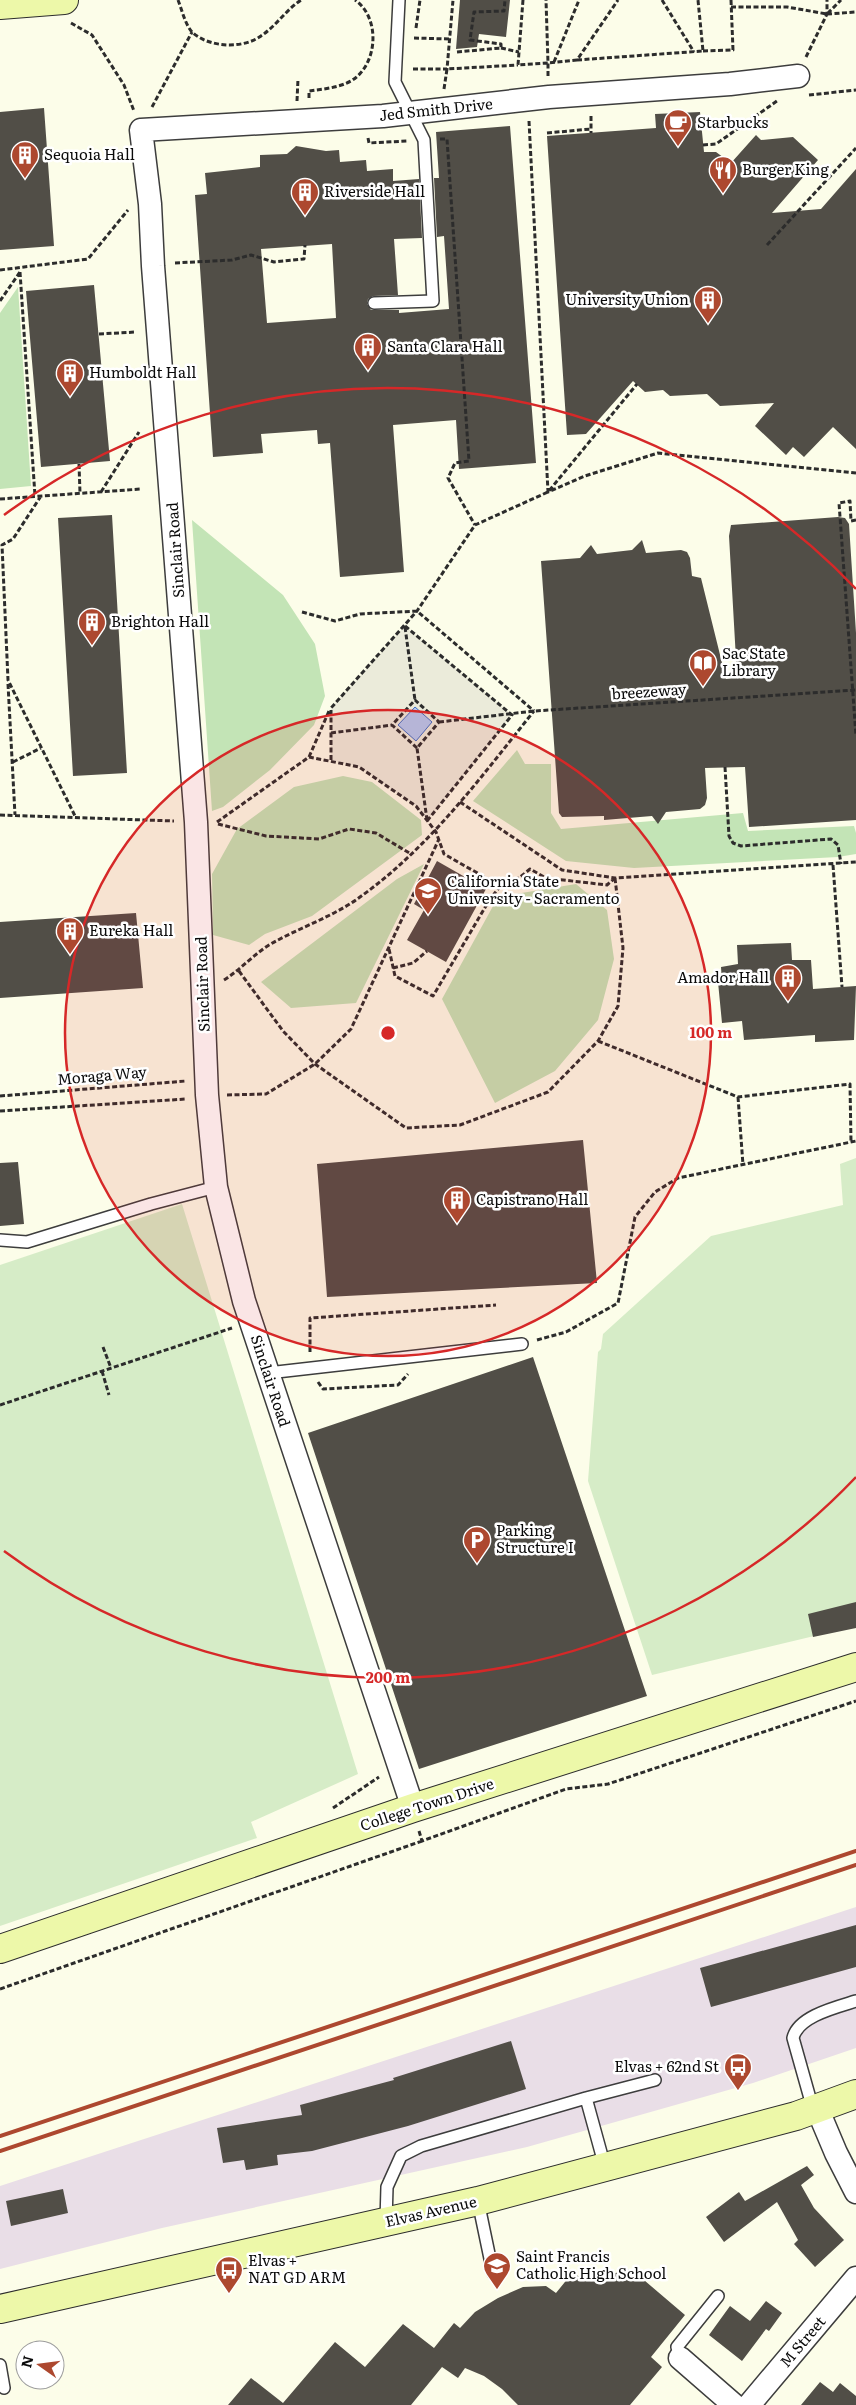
<svg xmlns="http://www.w3.org/2000/svg" width="856" height="2405" font-family="Literata,serif">
	<style>
		.industrial { fill: #e9dee7 }
		.green { fill: #c3e4b6 }
		.pitch { fill: #d6ecc7 }
		.plaza { fill: #ebebda }
		.water { fill: #b2c9f0; stroke: #3f6dc1 }
		.building { fill: #514e47; fill-rule: evenodd }
		.lines { fill: none; stroke-linecap: round; stroke-linejoin: round }
		.lane-casing { stroke: #3d3d3d; stroke-width: 14 }
		.street-casing { stroke: #3d3d3d; stroke-width: 25 }
		.secondary-casing { stroke: #2c2c2c; stroke-width: 30 }
		.path { stroke: #2c2c2c; stroke-width: 3; stroke-dasharray: 5 2.5; stroke-linecap: butt }
		.lane { stroke: #fff; stroke-width: 11 }
		.street { stroke: #fff; stroke-width: 22 }
		.secondary { stroke: #edf8a9; stroke-width: 28 }
		.rail { stroke: #ad482f; stroke-width: 4 }
		.ring { fill: none; stroke: #d62828; stroke-width: 2.5 }
		.labels { text-anchor: middle; stroke-width: 5; stroke-linejoin: round; paint-order: stroke }
		.street-label { font-size: 15px; fill: #0a0a0a; stroke: #fff }
		.poi-label { font-size: 15px; fill: #0a0a0a; stroke: #fff; text-anchor: start }
		.centre { fill: #d62828; stroke: #fff; stroke-width: 2.5 }
		.ring-label { font-size: 15px; text-anchor: middle; font-weight: bold; fill: #d62828; stroke: #fff; stroke-width: 5; stroke-linejoin: round; paint-order: stroke }
	</style>
	<rect width="100%" height="100%" fill="#fcfde9"/>
	<!-- industrial -->
	<path class="industrial" d="M 856,1907 L 856,2048 L 753,2083 L 527,2147 L 162,2228 L 0,2269 L 0,2186 Z"/>
	<!-- green -->
	<path class="green" d="M 18,287 L 31,486 L 0,489 L 0,313 Z
		M 192,520 L 283,595 L 315,644 L 325,696 L 314,725 L 270,770 L 223,807 L 212,811 Z
		M 517,750 L 525,764 L 551,764 L 551,813 L 561,829 L 743,813 L 748,831 L 854,826 L 856,833 L 856,854 L 838,857 L 634,868 L 566,861 L 473,801 Z
		M 343,776 L 372,782 L 421,820 L 422,835 L 312,916 L 265,934 L 249,945 L 213,935 L 212,874 L 237,829 L 294,787 Z
		M 424,864 L 356,1003 L 291,1008 L 261,982 L 397,879 Z
		M 576,884 L 607,910 L 614,959 L 598,1020 L 555,1071 L 495,1103 L 442,999 L 498,897 Z"/>
	<!-- pitch -->
	<path class="pitch" d="M 856,1158 L 856,1626 L 652,1675 L 588,1481 L 598,1352 L 601,1349 L 603,1334 L 711,1236 L 843,1205 L 840,1164 Z
		M 182,1204 L 358,1774 L 251,1822 L 257,1838 L 0,1926 L 0,1265 Z"/>
	<!-- plaza -->
	<path class="plaza" d="M 405,626 L 512,715 L 427,821 L 416,806 L 359,767 L 331,760 L 331,708 Z"/>
	<!-- water -->
	<path class="water" d="M 415,707 L 432,722 L 416,741 L 398,725 Z"/>
	<!-- building -->
	<path class="building" d="M 460,0 L 510,0 L 506,37 L 479,34 L 477,47 L 456,49 Z
		M 44,108 L 54,246 L 0,250 L 0,112 Z
		M 700,112 L 704,152 L 716,152 L 731,163 L 756,135 L 761,140 L 793,137 L 818,160 L 772,213 L 821,209 L 856,169 L 856,449 L 833,427 L 804,457 L 793,447 L 786,455 L 755,426 L 774,403 L 720,406 L 707,394 L 670,396 L 663,390 L 645,392 L 633,381 L 586,434 L 567,435 L 547,136 L 656,128 L 655,114 Z
		M 510,126 L 536,463 L 459,469 L 456,420 L 393,425 L 404,572 L 340,577 L 330,443 L 318,444 L 317,430 L 261,434 L 263,453 L 213,457 L 195,195 L 207,194 L 205,173 L 260,167 L 260,155 L 287,154 L 296,146 L 326,151 L 339,150 L 340,162 L 366,160 L 367,171 L 393,169 L 393,181 L 419,179 L 422,238 L 394,239 L 398,295 L 373,296 L 368,299 L 367,304 L 371,310 L 399,310 L 399,313 L 449,309 L 444,236 L 437,237 L 434,178 L 439,178 L 436,132 ZM 332,244 L 336,318 L 267,323 L 261,249 Z
		M 94,285 L 110,461 L 41,467 L 26,291 Z
		M 112,515 L 127,773 L 73,776 L 58,518 Z
		M 838,517 L 845,518 L 849,524 L 856,633 L 856,820 L 749,827 L 745,767 L 705,768 L 707,798 L 705,805 L 700,809 L 666,812 L 658,824 L 652,816 L 604,820 L 604,816 L 562,817 L 559,813 L 541,561 L 580,558 L 591,545 L 597,554 L 632,550 L 642,540 L 646,553 L 681,550 L 687,552 L 690,558 L 692,576 L 701,578 L 726,679 L 737,677 L 729,536 L 731,525 Z
		M 437,861 L 486,889 L 446,962 L 407,940 L 424,910 L 414,904 Z
		M 136,913 L 143,988 L 0,998 L 0,922 Z
		M 791,943 L 792,960 L 811,960 L 813,989 L 856,986 L 854,1040 L 815,1042 L 815,1035 L 744,1040 L 742,1021 L 722,1023 L 718,982 L 722,982 L 721,967 L 738,964 L 737,945 Z
		M 583,1140 L 597,1283 L 327,1297 L 317,1164 Z
		M 18,1162 L 24,1224 L 0,1226 L 0,1163 Z
		M 533,1357 L 647,1696 L 419,1769 L 308,1433 Z
		M 856,1602 L 856,1628 L 813,1637 L 808,1614 Z
		M 856,1925 L 856,1967 L 711,2007 L 700,1968 Z
		M 511,2041 L 526,2089 L 408,2126 L 312,2151 L 277,2155 L 278,2165 L 246,2170 L 244,2160 L 223,2163 L 217,2128 L 302,2115 L 300,2105 L 394,2080 L 393,2078 Z
		M 807,2166 L 814,2175 L 801,2185 L 814,2208 L 844,2240 L 815,2267 L 794,2244 L 798,2240 L 777,2202 L 724,2242 L 706,2217 L 739,2192 L 745,2201 Z
		M 63,2189 L 68,2213 L 11,2226 L 6,2201 Z
		M 631,2269 L 685,2315 L 651,2357 L 662,2367 L 630,2405 L 518,2405 L 502,2389 L 484,2376 L 465,2368 L 458,2378 L 442,2367 L 411,2405 L 228,2405 L 251,2378 L 283,2403 L 335,2342 L 365,2367 L 403,2324 L 434,2348 L 454,2323 L 460,2328 L 475,2312 L 498,2298 L 523,2287 L 546,2286 L 556,2293 L 573,2272 L 584,2281 Z
		M 766,2301 L 782,2313 L 769,2331 L 766,2329 L 742,2361 L 709,2335 L 730,2306 L 750,2321 Z
		M 820,2382 L 833,2392 L 840,2383 L 856,2396 L 856,2405 L 801,2405 Z"/>
	<g class="lines">
		<!-- lane casing -->
		<g class="lane-casing">
			<path id="lane" d="M 374,303 L 433,301 L 424,140 L 395,82 L 399,0
				M 0,1240 L 27,1242 L 151,1204 L 216,1187
				M 268,1373 L 522,1344
				M 586,2098 L 655,2080
				M 813,2109 L 793,2038 C 798,2016 837,2007 856,2001
				M 478,2201 L 493,2273
				M 386,2221 L 387,2187 L 401,2156 L 421,2146 L 586,2098 L 605,2167
				M 680,2358 L 677,2347 L 718,2296
				M 0,2365 L 4,2388"/>
		</g>
		<!-- street casing -->
		<g class="street-casing">
			<path id="street" d="M 413,1808 L 244,1301 L 216,1187 L 207,1095 L 196,822 L 153,266 L 150,204 L 141,130 L 383,116 L 549,97 L 730,84 L 798,76
				M 817,2108 L 836,2153 L 856,2192
				M 680,2358 L 734,2405
				M 749,2405 L 856,2278"/>
		</g>
		<!-- secondary casing -->
		<g class="secondary-casing">
			<path id="secondary" d="M 0,5 L 64,0
				M 0,1949 L 413,1808 L 856,1667
				M 0,2309 L 478,2201 L 796,2116 L 856,2094"/>
		</g>
		<!-- path -->
		<path class="path" d="M 178,0 C 182,10 185,24 192,32 C 209,48 243,49 261,36 C 276,26 286,10 301,0
			M 523,0 L 518,65 L 548,63 L 546,0
			M 662,0 L 694,52
			M 731,7 L 787,7 L 827,14 L 841,0
			M 827,14 L 856,12
			M 71,23 L 92,35 L 124,85 L 134,111
			M 416,28 L 420,0
			M 414,38 L 449,39
			M 501,48 L 519,52
			M 703,51 L 733,50 L 731,0
			M 457,52 L 501,48 L 501,44 L 470,40 L 474,12 L 504,11 L 505,0
			M 806,57 L 827,14 L 827,0
			M 577,60 L 703,51 L 698,0
			M 554,62 L 579,0
			M 413,69 L 447,69 L 453,0
			M 548,76 L 548,63 L 577,60 L 618,0
			M 444,89 L 447,69 L 518,65
			M 809,95 L 856,90
			M 309,98 L 309,91 C 323,89 338,88 351,81 C 378,65 381,18 355,0
			M 297,101 L 298,79
			M 152,107 L 192,32
			M 591,116 L 591,133
			M 529,121 L 548,492 L 585,476 L 658,453 L 856,473
			M 547,133 L 591,129
			M 368,138 L 369,143 L 407,141
			M 440,139 L 447,139 L 469,461 L 455,463 L 448,478 L 475,525
			M 703,145 L 716,144 L 777,101
			M 767,245 L 856,148
			M 175,263 L 232,260 L 251,255 L 274,262 L 304,259 L 305,245
			M 0,270 L 88,259 L 128,210
			M 20,272 L 35,496
			M 0,301 L 20,272
			M 99,334 L 136,332
			M 79,464 L 80,493
			M 101,492 L 139,432
			M 41,496 L 13,539 L 2,545 L 8,680 L 76,818
			M 0,499 L 141,489
			M 856,520 L 851,521 L 850,501 L 839,503 L 856,736
			M 302,612 L 335,621 L 360,614 L 417,611 L 534,711
			M 405,626 L 512,715 L 427,821
			M 405,627 L 415,700
			M 8,684 L 15,815
			M 439,722 L 534,711 L 856,690
			M 331,733 L 392,725
			M 417,748 L 392,725 L 415,700 L 439,722 L 417,748 L 427,820
			M 309,757 L 329,711
			M 331,760 L 331,708 L 417,611 L 475,525 L 548,492 L 637,384
			M 13,762 L 41,748
			M 725,767 L 729,836 L 733,843 L 741,846 L 831,839 L 838,845 L 841,864
			M 460,802 L 562,870 L 615,878 L 856,862
			M 0,815 L 174,821
			M 217,822 L 309,757 L 359,767 L 416,806 L 436,832 L 444,854 L 493,882 L 502,884 L 519,878 L 530,869 L 546,878 L 607,885 L 615,878
			M 218,824 L 266,836 L 319,839 L 349,829 L 376,833 L 411,854
			M 833,865 L 842,987
			M 389,949 L 395,976 L 433,996 L 490,899 L 502,884
			M 393,968 L 413,963 L 427,951
			M 239,971 L 283,1031 L 315,1064 L 406,1128 L 460,1125 L 548,1092 L 598,1041 L 618,1006 L 623,948 L 615,878
			M 224,980 C 240,970 253,955 269,945 C 298,928 333,917 360,897 C 430,847 481,777 534,711
			M 598,1041 L 738,1097 L 850,1084 L 851,1142
			M 227,1095 L 266,1094 L 315,1064 L 351,1029 L 439,839
			M 0,1096 L 186,1081
			M 738,1097 L 743,1165
			M 0,1111 L 186,1099
			M 537,1340 L 566,1332 L 618,1303 L 635,1217 L 655,1192 L 678,1178 L 856,1141
			M 103,1347 L 111,1368
			M 310,1352 L 310,1318 L 496,1305
			M 102,1371 L 109,1395
			M 318,1382 L 323,1389 L 398,1385 L 408,1374
			M 0,1405 L 232,1328
			M 333,1808 L 379,1777
			M 419,1831 L 422,1841 L 566,1789 L 608,1784 L 856,1701
			M 0,1989 L 422,1841"/>
		<!-- lane -->
		<use href="#lane" class="lane"/>
		<!-- street -->
		<use href="#street" class="street"/>
		<!-- secondary -->
		<use href="#secondary" class="secondary"/>
		<!-- rail -->
		<path class="rail" d="M 0,2136 L 856,1851
			M 0,2151 L 856,1865"/>
	</g>
	<!-- distance rings -->
	<circle cx="388" cy="1033" r="323" fill="#d62828" fill-opacity=".12"/>
	<g class="ring">
		<circle cx="388" cy="1033" r="323"/>
		<path d="M856 1477A645 645 0 0 1 4 1551M4 515A645 645 0 0 1 856 589"/>
	</g>
	<!-- icons -->
	<defs>
		<g id="cafe-pin" transform="scale(1.4375)"><path d="M0 17L-7.5 6A9.5 9.5 0 1 1 7.5 6Z" fill="#ad482f" stroke="#fff"/><path d="M-5.5-4.5H6V0H3Q3 3.5 0 3.5H-2.5Q-5.5 3.5-5.5 0ZM3-3.2v2h1.7v-2ZM-6 4.5H4V6H-6Z" fill="#fff"/></g>
		<g id="building-pin" transform="scale(1.4375)"><path d="M0 17L-7.5 6A9.5 9.5 0 1 1 7.5 6Z" fill="#ad482f" stroke="#fff"/><path d="M-4-6H4V6H1V3H-1V6H-4ZM-2.5-4.3h1.7v1.8h-1.7ZM.8-4.3h1.7v1.8H.8ZM-2.5-1h1.7V.8h-1.7ZM.8-1h1.7V.8H.8Z" fill="#fff"/></g>
		<g id="restaurant-pin" transform="scale(1.4375)"><path d="M0 17L-7.5 6A9.5 9.5 0 1 1 7.5 6Z" fill="#ad482f" stroke="#fff"/><path d="M-5-6h1v4h1v-4h1v4h1v-4h1v5L-1.5 .5V6h-2V.5L-5-1ZM5-6V6H3V1.5H1.5Q1.5-4 5-6Z" fill="#fff"/></g>
		<g id="library-pin" transform="scale(1.4375)"><path d="M0 17L-7.5 6A9.5 9.5 0 1 1 7.5 6Z" fill="#ad482f" stroke="#fff"/><path d="M-6-4Q-3-5.5-.7-3.5V5Q-3 3-6 4ZM6-4Q3-5.5 .7-3.5V5Q3 3 6 4Z" fill="#fff"/></g>
		<g id="university-pin" transform="scale(1.4375)"><path d="M0 17L-7.5 6A9.5 9.5 0 1 1 7.5 6Z" fill="#ad482f" stroke="#fff"/><path d="M0-5L7-2L0 1L-7-2ZM-4 1L0 2.5L4 1V4Q0 6-4 4Z" fill="#fff"/></g>
		<g id="parking-pin" transform="scale(1.4375)"><path d="M0 17L-7.5 6A9.5 9.5 0 1 1 7.5 6Z" fill="#ad482f" stroke="#fff"/><path d="M-3.5-5.5H1a3.5 3.5 0 0 1 0 7H-1V5.5H-3.5ZM-1-3.4V-.6H.8a1.4 1.4 0 0 0 0-2.8Z" fill="#fff"/></g>
		<g id="bus-pin" transform="scale(1.4375)"><path d="M0 17L-7.5 6A9.5 9.5 0 1 1 7.5 6Z" fill="#ad482f" stroke="#fff"/><path d="M-5-6H5V4H4V6H2V4H-2V6H-4V4H-5ZM-3.5-4V0h7V-4ZM-3.5 1.2v1.5H-2V1.2ZM2 1.2v1.5H3.5V1.2Z" fill="#fff"/></g>
		<g id="school-pin" transform="scale(1.4375)"><path d="M0 17L-7.5 6A9.5 9.5 0 1 1 7.5 6Z" fill="#ad482f" stroke="#fff"/><path d="M0-5L7-2L0 1L-7-2ZM-4 1L0 2.5L4 1V4Q0 6-4 4Z" fill="#fff"/></g>
	</defs>
	<g fill-rule="evenodd">
		<use href="#cafe-pin" x="678" y="123"/>
		<use href="#building-pin" x="25" y="155"/>
		<use href="#restaurant-pin" x="723" y="170"/>
		<use href="#building-pin" x="305" y="192"/>
		<use href="#building-pin" x="708" y="300"/>
		<use href="#building-pin" x="368" y="347"/>
		<use href="#building-pin" x="70" y="373"/>
		<use href="#building-pin" x="92" y="622"/>
		<use href="#library-pin" x="703" y="663"/>
		<use href="#university-pin" x="428" y="891"/>
		<use href="#building-pin" x="70" y="931"/>
		<use href="#building-pin" x="788" y="978"/>
		<use href="#building-pin" x="457" y="1200"/>
		<use href="#parking-pin" x="477" y="1540"/>
		<use href="#bus-pin" x="738" y="2067"/>
		<use href="#school-pin" x="497" y="2266"/>
		<use href="#bus-pin" x="229" y="2270"/>
	</g>
	<g class="labels">
		<!-- street labels -->
		<g class="street-label">
			<text transform="translate(436 110) rotate(-6)" y="5">Jed Smith Drive</text>
			<text transform="translate(176 550) rotate(-94)" y="5">Sinclair Road</text>
			<text transform="translate(649 692) rotate(-4)" y="5">breezeway</text>
			<text transform="translate(203 984) rotate(-92)" y="5">Sinclair Road</text>
			<text transform="translate(102 1076) rotate(-5)" y="5">Moraga Way</text>
			<text transform="translate(270 1381) rotate(72)" y="5">Sinclair Road</text>
			<text transform="translate(427 1805) rotate(-18)" y="5">College Town Drive</text>
			<text transform="translate(431 2212) rotate(-13)" y="5">Elvas Avenue</text>
			<text transform="translate(803 2342) rotate(-50)" y="5">M Street</text>
		</g>
		<!-- poi labels -->
		<g class="poi-label">
			<text x="697" y="128">Starbucks</text>
			<text x="44" y="160">Sequoia Hall</text>
			<text x="742" y="175">Burger King</text>
			<text x="324" y="197">Riverside Hall</text>
			<text x="689" y="305" text-anchor="end">University Union</text>
			<text x="387" y="352">Santa Clara Hall</text>
			<text x="89" y="378">Humboldt Hall</text>
			<text x="111" y="627">Brighton Hall</text>
			<text x="722" y="659">Sac State<tspan x="722" dy="17">Library</tspan></text>
			<text x="447" y="887">California State<tspan x="447" dy="17">University - Sacramento</tspan></text>
			<text x="89" y="936">Eureka Hall</text>
			<text x="769" y="983" text-anchor="end">Amador Hall</text>
			<text x="476" y="1205">Capistrano Hall</text>
			<text x="496" y="1536">Parking<tspan x="496" dy="17">Structure I</tspan></text>
			<text x="719" y="2072" text-anchor="end">Elvas + 62nd St</text>
			<text x="516" y="2262">Saint Francis<tspan x="516" dy="17">Catholic High School</tspan></text>
			<text x="248" y="2266">Elvas +<tspan x="248" dy="17">NAT GD ARM</tspan></text>
		</g>
	</g>
	<circle cx="388" cy="1033" r="8" class="centre"/>
	<g class="ring-label">
		<text x="711" y="1038">100 m</text>
		<text x="388" y="1683">200 m</text>
	</g>
	<!-- north arrow -->
	<g transform="translate(40 2365) rotate(284)"><circle r="24" fill="#ffffff" stroke="#9d9d9d"/>
	<path d="M0-4L9 19L0 12L-9 19Z" fill="#ad482f"/>
	<text y="-8" font-size="14" font-weight="bold" text-anchor="middle" fill="#0a0a0a">N</text>
	</g>
</svg>
